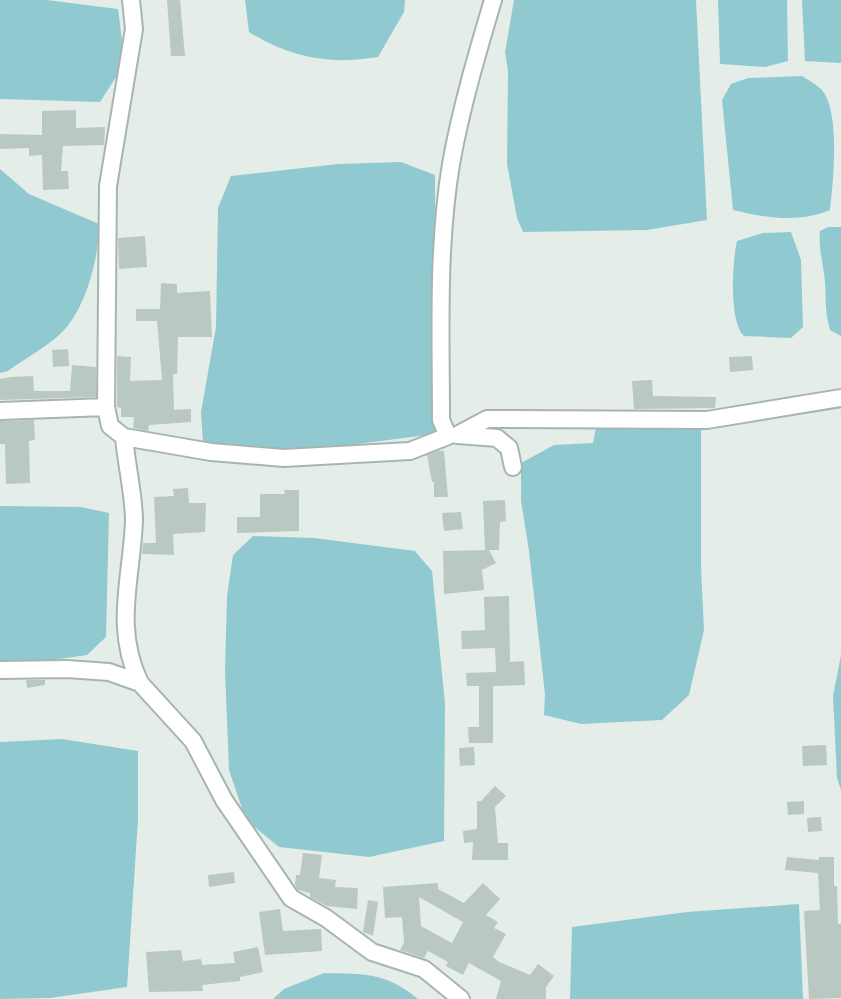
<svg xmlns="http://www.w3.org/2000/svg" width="841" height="999" font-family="Manrope,sans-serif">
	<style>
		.water { fill: #90cad0 }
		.building { fill: #bac8c2; fill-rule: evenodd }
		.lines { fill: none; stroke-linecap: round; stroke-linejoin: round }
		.street-casing { stroke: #a7b5b0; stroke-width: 20 }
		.street { stroke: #fff; stroke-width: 16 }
	</style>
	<rect width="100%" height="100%" fill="#e5ede9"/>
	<!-- water -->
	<path class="water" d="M 0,0 L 47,0 L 118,9 L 125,63 L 100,102 L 0,99 Z
		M 245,0 L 405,0 L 404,12 L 378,57 C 330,65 291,58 249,32 Z
		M 514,0 L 696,0 L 707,220 L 647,230 L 523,232 L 517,218 L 507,164 L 508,71 L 505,52 Z
		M 718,0 L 787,0 L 788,61 L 765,67 L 720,64 Z
		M 802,0 L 841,0 L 841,63 L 805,61 Z
		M 802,76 C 808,80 816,84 821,89 C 841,110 833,183 830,210 C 799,223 765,218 733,210 L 722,100 L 731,84 L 748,78 Z
		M 401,162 L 435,175 L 435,434 L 303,451 L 203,443 L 201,412 L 216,327 L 218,208 L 231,176 L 338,164 Z
		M 0,169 L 29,194 L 99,224 C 99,257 87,304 65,329 C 52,344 24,359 8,371 L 0,373 Z
		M 828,227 L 841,227 L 841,336 L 830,330 C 825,314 826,300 825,283 C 824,265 818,250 820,231 Z
		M 791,232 L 801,260 L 803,327 L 791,338 L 744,336 C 729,322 732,262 737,241 L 763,233 Z
		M 701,423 L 701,567 L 704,630 L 689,695 L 662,720 L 581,724 L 544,715 L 545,694 L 529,551 L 521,501 L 521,463 L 554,445 L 593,443 L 596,427 Z
		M 0,506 L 81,507 L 109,513 L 106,637 L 87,655 L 25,664 L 0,664 Z
		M 253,536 L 314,538 L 415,551 L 432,571 L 445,704 L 444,841 L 369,857 L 279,847 L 246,820 L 229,770 L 225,670 L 227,596 L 233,555 Z
		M 841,655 L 841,790 L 837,778 L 833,696 Z
		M 62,739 L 138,751 L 138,819 L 127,987 L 50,998 L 0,999 L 0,742 Z
		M 799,904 L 803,999 L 570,999 L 572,927 L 687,912 Z
		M 324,973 C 364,974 386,972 418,999 L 273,999 L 284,989 Z"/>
	<!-- building -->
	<path class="building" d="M 167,0 L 180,0 L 185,56 L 171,56 Z
		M 76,110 L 76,128 L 105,127 L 104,145 L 63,146 L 61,171 L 68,171 L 69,189 L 43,190 L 42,155 L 29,156 L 29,148 L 0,149 L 0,134 L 42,135 L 42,111 Z
		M 145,236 L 147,267 L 119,269 L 118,238 Z
		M 161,283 L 177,284 L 177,293 L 210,291 L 212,337 L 178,337 L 177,374 L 173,374 L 174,410 L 191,409 L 191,422 L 149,425 L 148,431 L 133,428 L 134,417 L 121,417 L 121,408 L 117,407 L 117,356 L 131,357 L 130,381 L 162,380 L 157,321 L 136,321 L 136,309 L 160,309 Z
		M 68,349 L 69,366 L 53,367 L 52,350 Z
		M 752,356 L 753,370 L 730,372 L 729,357 Z
		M 72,365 L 96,367 L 96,397 L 0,400 L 0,379 L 10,377 L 33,376 L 34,391 L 70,391 Z
		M 652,380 L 653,396 L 716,397 L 715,408 L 634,409 L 632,381 Z
		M 34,420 L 35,440 L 29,441 L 30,483 L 6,484 L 5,444 L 0,444 L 0,421 Z
		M 438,451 L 444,451 L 448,497 L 434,497 L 434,482 L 432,482 L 427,455 Z
		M 188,488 L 189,503 L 206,503 L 205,532 L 173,534 L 174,555 L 142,554 L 143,543 L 156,543 L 154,497 L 174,496 L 173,489 Z
		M 284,490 L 299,490 L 299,531 L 237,533 L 237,517 L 260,517 L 260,494 L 285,494 Z
		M 505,500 L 506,521 L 500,522 L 499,550 L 485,550 L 483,501 Z
		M 461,512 L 463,529 L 444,531 L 442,513 Z
		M 489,550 L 496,563 L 482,570 L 484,590 L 444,594 L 443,551 Z
		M 509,596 L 510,662 L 524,661 L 525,685 L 493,686 L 493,743 L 469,743 L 468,727 L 479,727 L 479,686 L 467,686 L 466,673 L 496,672 L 495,648 L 462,649 L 461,631 L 485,630 L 484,597 Z
		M 26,680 L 45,680 L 45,685 L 27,688 Z
		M 826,745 L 827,765 L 803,766 L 802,746 Z
		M 474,747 L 475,765 L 460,766 L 459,748 Z
		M 495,786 L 506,796 L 495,807 L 498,843 L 508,843 L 508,860 L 472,860 L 473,842 L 464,843 L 463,831 L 477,829 L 477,801 L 481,801 Z
		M 804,801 L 804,814 L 788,815 L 787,802 Z
		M 821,817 L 822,831 L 808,832 L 807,818 Z
		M 303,853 L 322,855 L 319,878 L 336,880 L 335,887 L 358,888 L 357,909 L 327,906 L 310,897 L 310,893 L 298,890 L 295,885 L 296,875 L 300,875 Z
		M 787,857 L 819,860 L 819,857 L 834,857 L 834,886 L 837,886 L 838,924 L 841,924 L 841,998 L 809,999 L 804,911 L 820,910 L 818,873 L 785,870 Z
		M 234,872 L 235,883 L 209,887 L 208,875 Z
		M 438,883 L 438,889 L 464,903 L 483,883 L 500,899 L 486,915 L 498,922 L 494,928 L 506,934 L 493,957 L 499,962 L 530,975 L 538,964 L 554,976 L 546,987 L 546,999 L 496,999 L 501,981 L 469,963 L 463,975 L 446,966 L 448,962 L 428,951 L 424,958 L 400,950 L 404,943 L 402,917 L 385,918 L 383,887 ZM 419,897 L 463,922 L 452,943 L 421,926 Z
		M 368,900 L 378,902 L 373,936 L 363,932 Z
		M 280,909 L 283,931 L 321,929 L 322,951 L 265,955 L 259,912 Z
		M 258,947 L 263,972 L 240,977 L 240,981 L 202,985 L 203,991 L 149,992 L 146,952 L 181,950 L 183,961 L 201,959 L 202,965 L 235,963 L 233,952 Z"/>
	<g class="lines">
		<!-- street casing -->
		<g class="street-casing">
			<path id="street" d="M 106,407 L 108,186 L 134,29 L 131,0
				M 0,411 L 106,407 L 110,426 L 124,437 L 211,452 L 284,458 L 410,451 L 448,436 L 441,420 C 441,335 437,248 451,164 C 461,108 477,54 493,0
				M 457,435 L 487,419 L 707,420 L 841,398
				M 458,435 L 497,438 L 509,448 L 513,467
				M 124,437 C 126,462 134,496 134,520 C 132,578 113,627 140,683
				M 0,670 L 67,669 L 109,672 L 140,683 L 193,741 L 224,800 L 291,898 L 326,918 L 372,952 L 424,969 L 461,999"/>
		</g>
		<!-- street -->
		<use href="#street" class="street"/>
	</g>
</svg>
